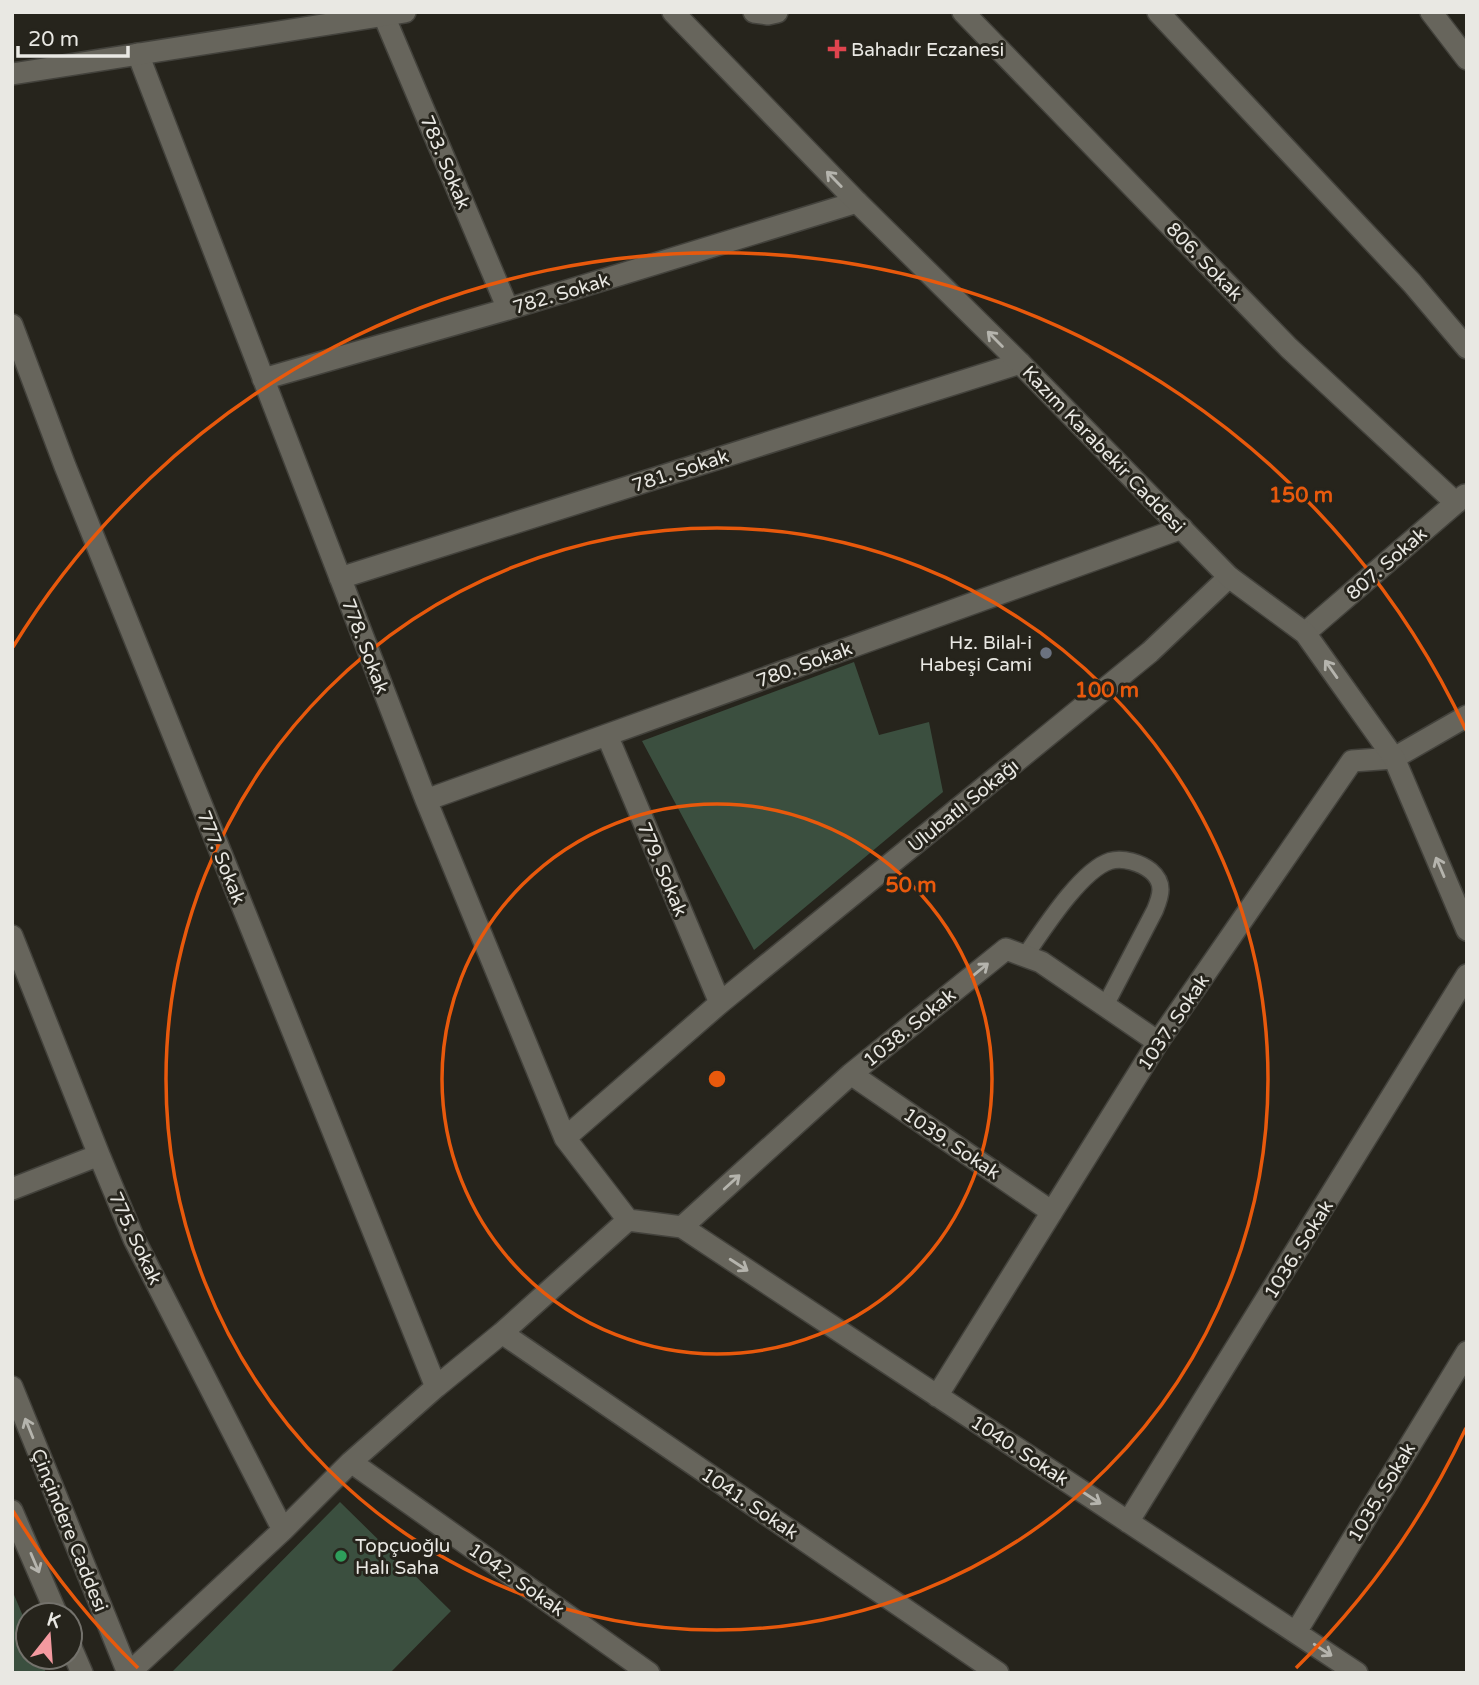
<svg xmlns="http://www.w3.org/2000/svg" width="1479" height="1685" font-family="'Varela Round',sans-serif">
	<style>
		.green { fill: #3b4f3f }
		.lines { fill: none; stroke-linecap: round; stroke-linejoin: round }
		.lane-casing { stroke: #43423c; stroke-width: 19 }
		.street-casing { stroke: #43423c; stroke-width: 24 }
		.secondary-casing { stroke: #43423c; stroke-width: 24 }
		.lane { stroke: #67655c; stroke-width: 16 }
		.street { stroke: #67655c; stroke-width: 21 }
		.secondary { stroke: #67655c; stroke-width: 21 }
		.oneway { stroke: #b5b4ad }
		.ring { fill: none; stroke: #e8590c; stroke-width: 3.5 }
		.health-dot { fill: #e0444e; stroke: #26241c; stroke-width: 2.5 }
		.worship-dot { fill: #6b7280; stroke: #26241c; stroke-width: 2.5 }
		.leisure-dot { fill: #2e9e5b; stroke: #26241c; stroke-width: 2.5 }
		.labels { text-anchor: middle; stroke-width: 6; stroke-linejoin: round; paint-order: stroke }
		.poi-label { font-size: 19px; fill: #e9e8e3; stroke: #26241c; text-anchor: start }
		.street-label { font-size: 19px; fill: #e9e8e3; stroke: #26241c }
		.centre { fill: #e8590c; stroke: #26241c; stroke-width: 3.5 }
		.ring-label { font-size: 21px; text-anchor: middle; font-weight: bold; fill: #e8590c; stroke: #26241c; stroke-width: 6; stroke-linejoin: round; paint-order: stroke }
	</style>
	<rect width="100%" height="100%" fill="#26241c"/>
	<!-- green -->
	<path class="green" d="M 854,662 L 879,735 L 929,722 L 943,792 L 754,950 L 642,741 Z
		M 340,1502 L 451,1611 L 390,1673 L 171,1673 Z
		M 12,1590 L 28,1628 L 28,1657 L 40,1657 L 46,1673 L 12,1673 Z"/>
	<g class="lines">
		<!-- lane casing -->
		<g class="lane-casing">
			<path id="lane" d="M 1025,956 C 1043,930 1081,870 1110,861 C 1123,857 1141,863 1151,871 C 1165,883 1161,895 1155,910 L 1105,1006"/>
		</g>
		<!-- street casing -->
		<g class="street-casing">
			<path id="street" d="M 963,12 L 1289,348 L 1456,503
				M 1158,12 L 1412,283 L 1467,348
				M 1431,12 L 1467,59
				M 384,16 L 508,309
				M 138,54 L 426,800 L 565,1138 L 628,1220
				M 12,325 L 65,466 L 436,1387
				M 263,379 L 508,309 L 857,202
				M 340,578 L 1020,363
				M 1305,633 L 1465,495
				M 607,735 L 720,1003
				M 426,800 L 1182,528
				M 12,936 L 99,1155 L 134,1239 L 283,1530
				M 851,1074 L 1052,1212
				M 565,1138 L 720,1003 L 1150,652 L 1229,577
				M 12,1189 L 99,1155
				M 628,1220 L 682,1227 L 1357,1673
				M 682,1227 L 851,1074 L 1006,949 L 1041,962 L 1158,1042
				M 502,1333 L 998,1673
				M 937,1396 L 1158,1042 L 1352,761 L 1394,758 L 1467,716
				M 351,1462 L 649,1673
				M 1128,1522 L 1467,975
				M 1296,1632 L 1467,1352
				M 129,1673 L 283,1530 L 351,1462 L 436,1387 L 502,1333 L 628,1220"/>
		</g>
		<!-- secondary casing -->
		<g class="secondary-casing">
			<path id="secondary" d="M 673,12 L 857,202 L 1020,363 L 1229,577 L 1305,633 L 1394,758 L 1467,930
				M 754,12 L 768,14 L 777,12
				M 12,74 L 405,12
				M 12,1387 L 128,1673
				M 12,1511 L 57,1615
				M 70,1645 L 82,1673"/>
		</g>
		<!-- lane -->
		<use href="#lane" class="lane"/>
		<!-- street -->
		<use href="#street" class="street"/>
		<!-- secondary -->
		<use href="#secondary" class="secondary"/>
	</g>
	<!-- one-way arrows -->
	<defs><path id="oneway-shaft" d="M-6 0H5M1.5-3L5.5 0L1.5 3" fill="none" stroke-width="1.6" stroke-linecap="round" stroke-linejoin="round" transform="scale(1.75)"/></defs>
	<g class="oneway">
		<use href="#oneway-shaft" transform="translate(834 179) rotate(-134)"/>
		<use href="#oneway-shaft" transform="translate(995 339) rotate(-135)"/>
		<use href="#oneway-shaft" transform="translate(1331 669) rotate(-125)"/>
		<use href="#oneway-shaft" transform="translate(1440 867) rotate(-113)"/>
		<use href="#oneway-shaft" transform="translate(980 970) rotate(-39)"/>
		<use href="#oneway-shaft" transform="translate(732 1182) rotate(-42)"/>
		<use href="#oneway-shaft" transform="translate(739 1265) rotate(33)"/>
		<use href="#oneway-shaft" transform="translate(29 1428) rotate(-112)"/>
		<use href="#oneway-shaft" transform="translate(1092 1498) rotate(33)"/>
		<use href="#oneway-shaft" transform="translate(35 1563) rotate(67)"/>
		<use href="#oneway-shaft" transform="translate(1323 1650) rotate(33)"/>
	</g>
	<!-- distance rings -->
	<g class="ring">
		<circle cx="717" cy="1079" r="275"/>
		<circle cx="717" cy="1079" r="551"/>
		<path d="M1466 1428A826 826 0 0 1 1296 1668M138 1668A826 826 0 0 1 13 1511M13 647A826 826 0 0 1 1466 730"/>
	</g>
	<!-- markers -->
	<path class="health-dot" d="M833.5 38.5h7v7h7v7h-7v7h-7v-7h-7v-7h7z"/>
	<circle class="worship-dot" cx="1046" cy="653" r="7"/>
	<circle class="leisure-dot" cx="341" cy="1556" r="7"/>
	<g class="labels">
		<!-- poi labels -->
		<g class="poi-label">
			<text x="851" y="56">Bahadır Eczanesi</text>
			<text x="1032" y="649" text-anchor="end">Hz. Bilal-i<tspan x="1032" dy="22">Habeşi Cami</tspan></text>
			<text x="355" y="1552">Topçuoğlu<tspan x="355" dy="22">Halı Saha</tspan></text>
		</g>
		<!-- street labels -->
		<g class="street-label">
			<text transform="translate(446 162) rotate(67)" y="7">783. Sokak</text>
			<text transform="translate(1205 261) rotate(46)" y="7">806. Sokak</text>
			<text transform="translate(561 293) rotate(-17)" y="7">782. Sokak</text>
			<text transform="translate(1104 449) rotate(46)" y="7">Kazım Karabekir Caddesi</text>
			<text transform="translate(680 470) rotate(-18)" y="7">781. Sokak</text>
			<text transform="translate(1386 563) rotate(-41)" y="7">807. Sokak</text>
			<text transform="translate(366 646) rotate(69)" y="7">778. Sokak</text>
			<text transform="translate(804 664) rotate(-20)" y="7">780. Sokak</text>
			<text transform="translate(963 805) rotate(-39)" y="7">Ulubatlı Sokağı</text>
			<text transform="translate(222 857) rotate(68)" y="7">777. Sokak</text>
			<text transform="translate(663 869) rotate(67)" y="7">779. Sokak</text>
			<text transform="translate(1173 1022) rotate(-56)" y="7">1037. Sokak</text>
			<text transform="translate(909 1027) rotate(-39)" y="7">1038. Sokak</text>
			<text transform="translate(952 1143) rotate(34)" y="7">1039. Sokak</text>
			<text transform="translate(136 1238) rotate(65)" y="7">775. Sokak</text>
			<text transform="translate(1298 1249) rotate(-58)" y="7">1036. Sokak</text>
			<text transform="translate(1020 1450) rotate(33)" y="7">1040. Sokak</text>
			<text transform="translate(1381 1492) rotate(-59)" y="7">1035. Sokak</text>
			<text transform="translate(750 1503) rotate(34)" y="7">1041. Sokak</text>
			<text transform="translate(70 1530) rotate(68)" y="7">Çinçindere Caddesi</text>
			<text transform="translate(517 1579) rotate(35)" y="7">1042. Sokak</text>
		</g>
	</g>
	<circle cx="717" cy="1079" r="10" class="centre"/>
	<g class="ring-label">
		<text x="1301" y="502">150 m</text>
		<text x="1107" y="697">100 m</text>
		<text x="911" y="892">50 m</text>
	</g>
	<!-- border -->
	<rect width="1479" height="1685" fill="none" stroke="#e9e8e3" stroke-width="28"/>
	<!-- north arrow -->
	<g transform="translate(49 1636) rotate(17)"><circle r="33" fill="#26241c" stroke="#74726c" stroke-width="2"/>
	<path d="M0-5L12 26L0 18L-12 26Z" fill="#f49aa0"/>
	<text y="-10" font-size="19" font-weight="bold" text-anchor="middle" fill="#e9e8e3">K</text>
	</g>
	<!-- scale -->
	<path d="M18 46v10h110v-10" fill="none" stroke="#e9e8e3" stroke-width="3.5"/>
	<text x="28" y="46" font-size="21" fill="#e9e8e3" stroke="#26241c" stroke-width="5" paint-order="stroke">20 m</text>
</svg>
